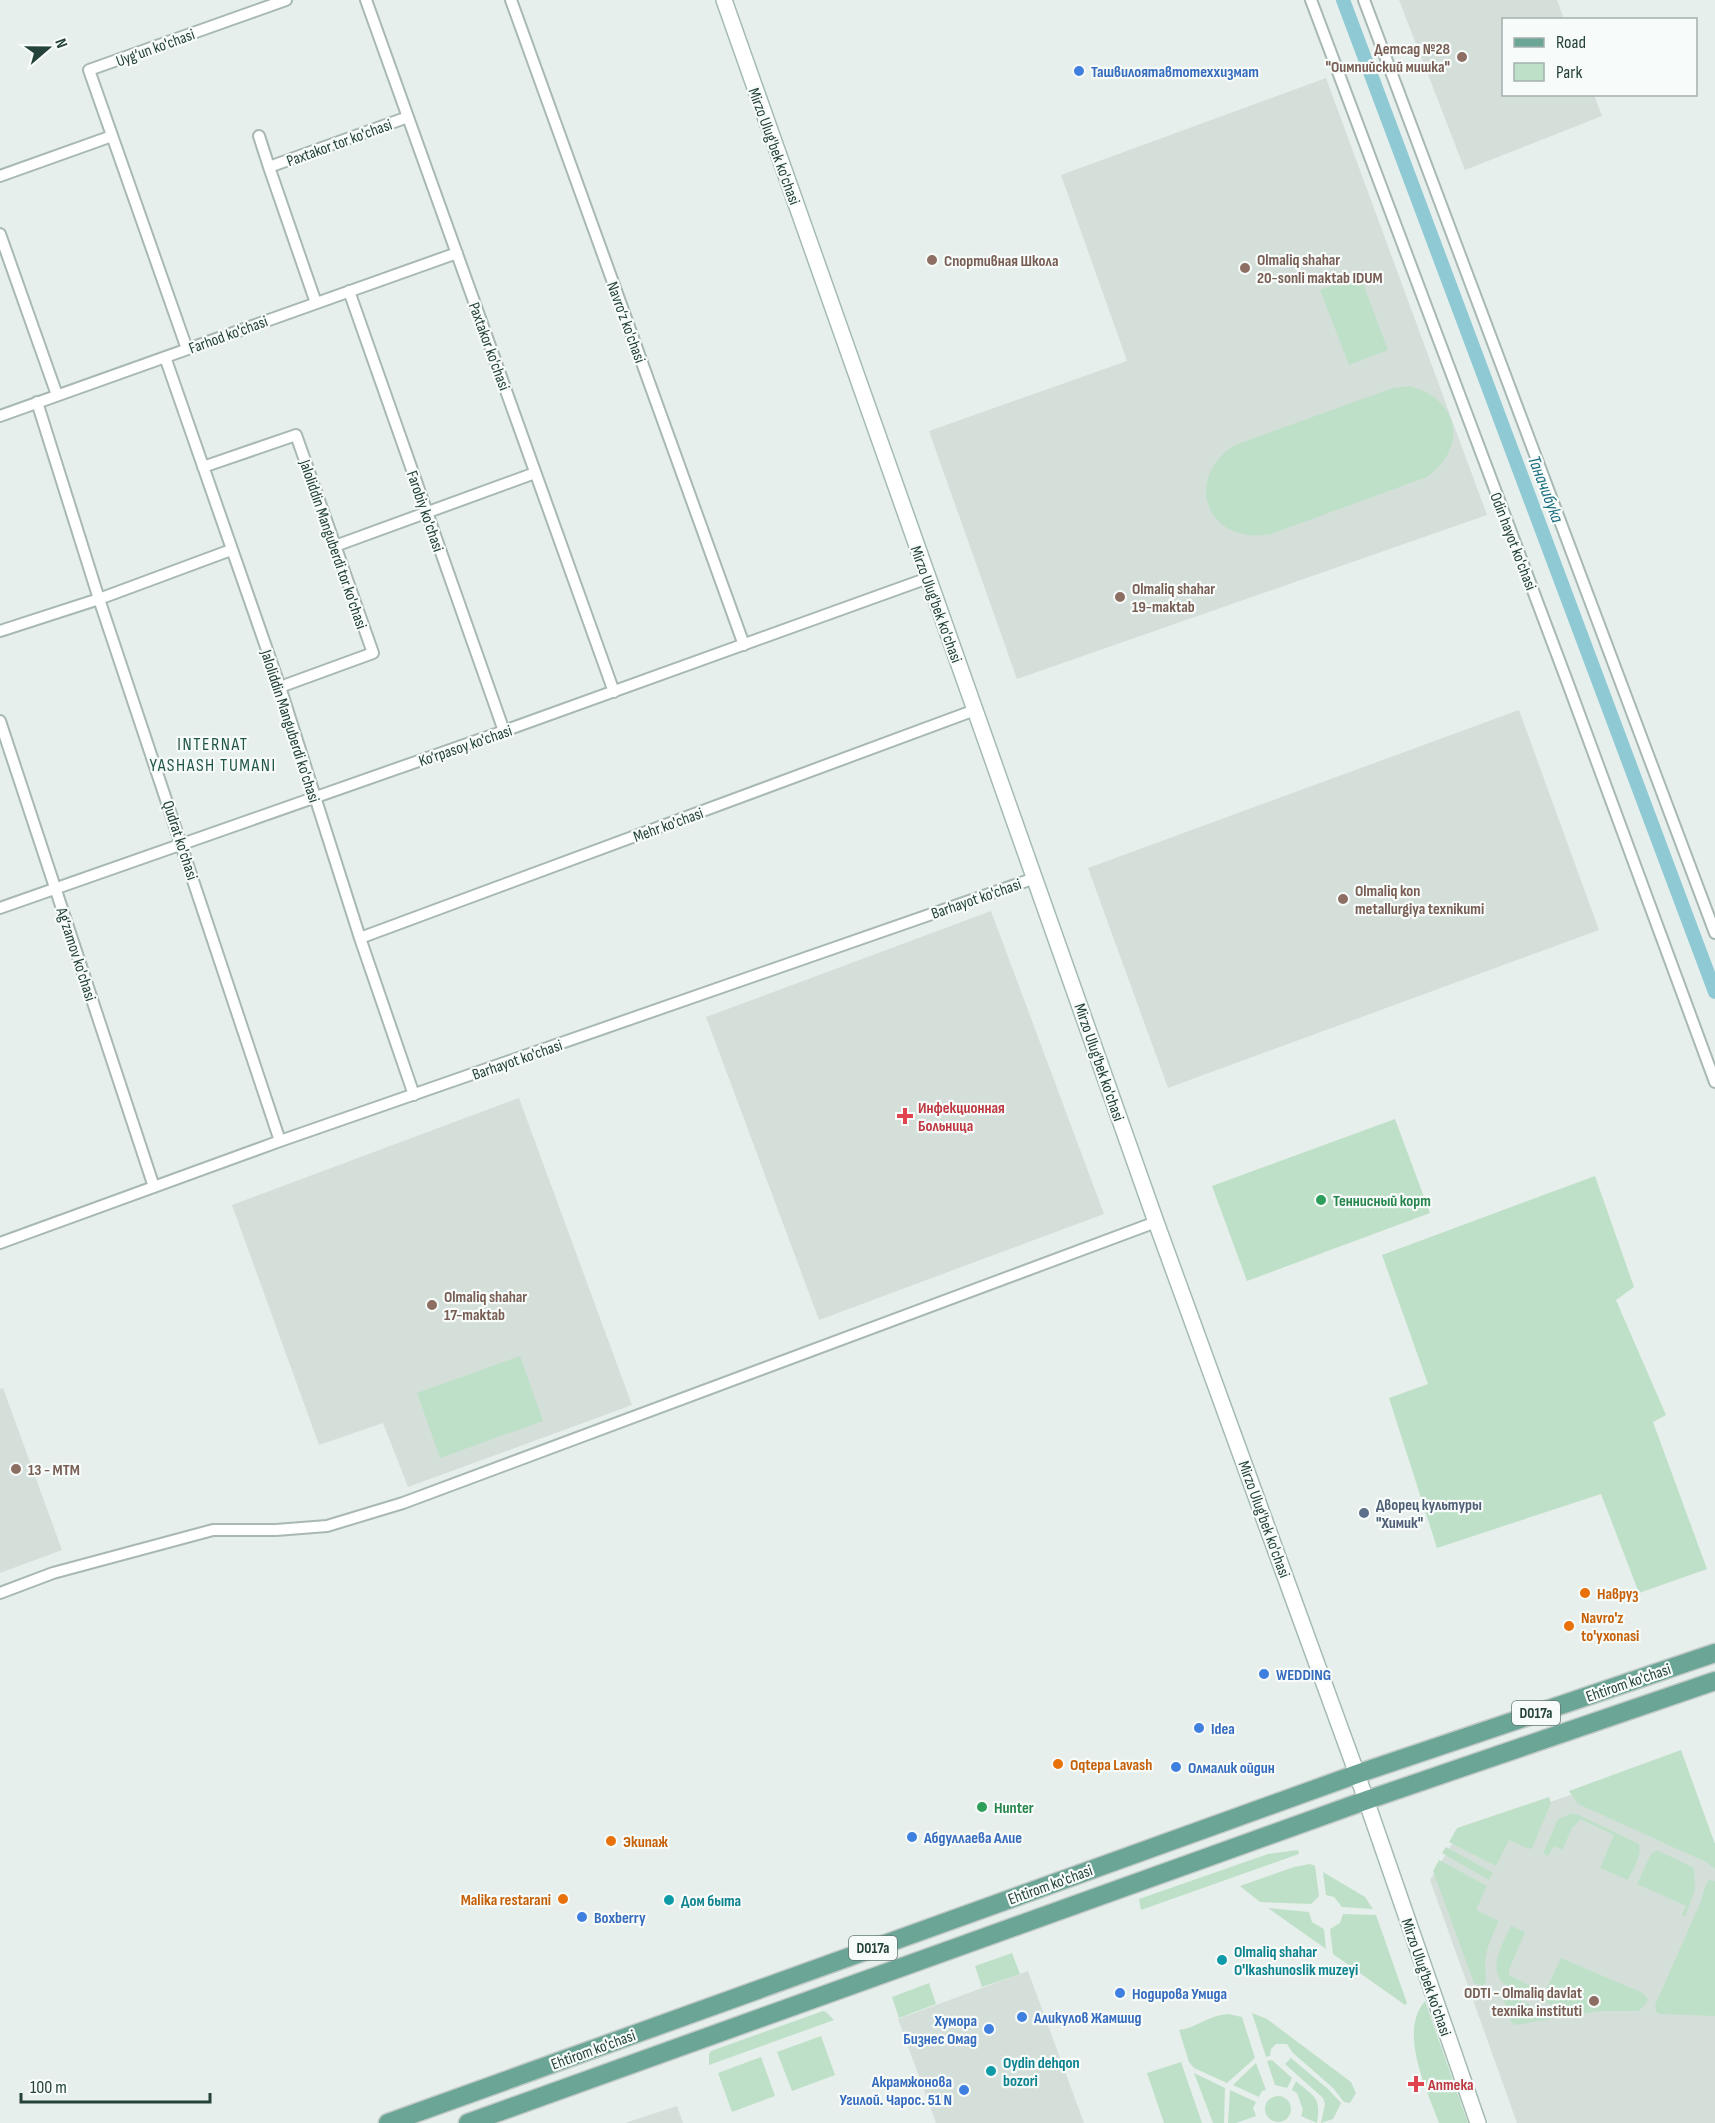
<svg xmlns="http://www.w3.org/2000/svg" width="1715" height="2123" font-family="'Sofia Sans Condensed',sans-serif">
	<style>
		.built { fill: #d4dfda }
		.green { fill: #bfe0c8 }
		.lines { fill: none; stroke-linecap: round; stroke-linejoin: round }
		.canal { stroke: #8ec9d4; stroke-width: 14 }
		.minor-casing { stroke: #a8b8b2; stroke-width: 14 }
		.secondary-casing { stroke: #a4bbb3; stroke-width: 18 }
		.primary-casing { stroke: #c2cac8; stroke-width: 21 }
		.minor { stroke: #fff; stroke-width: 10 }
		.secondary { stroke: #fff; stroke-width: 15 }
		.primary { stroke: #6aa596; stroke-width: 18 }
		.education-dot { fill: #8d6e63; stroke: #f7fbf9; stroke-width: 2 }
		.shop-dot { fill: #3f7fe0; stroke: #f7fbf9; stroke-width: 2 }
		.health-dot { fill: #e0444e; stroke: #f7fbf9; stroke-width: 2 }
		.leisure-dot { fill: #2e9e5b; stroke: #f7fbf9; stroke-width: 2 }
		.service-dot { fill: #5c6f8a; stroke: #f7fbf9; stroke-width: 2 }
		.food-dot { fill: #e8710a; stroke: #f7fbf9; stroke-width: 2 }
		.culture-dot { fill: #0f9aa8; stroke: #f7fbf9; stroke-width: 2 }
		.labels { text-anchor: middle; stroke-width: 4.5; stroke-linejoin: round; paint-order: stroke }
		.shield { fill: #f7fbf9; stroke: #637a73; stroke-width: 1.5 }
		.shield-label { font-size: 15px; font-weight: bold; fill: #24423a }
		.street-label { font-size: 16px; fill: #24423a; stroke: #f7fbf9 }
		.education-label { font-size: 16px; font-weight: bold; fill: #785e54; stroke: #f7fbf9; text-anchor: start }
		.shop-label { font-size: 16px; font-weight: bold; fill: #366cbe; stroke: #f7fbf9; text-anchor: start }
		.health-label { font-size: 16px; font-weight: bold; fill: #be3a42; stroke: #f7fbf9; text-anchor: start }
		.leisure-label { font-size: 16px; font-weight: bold; fill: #27864d; stroke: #f7fbf9; text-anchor: start }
		.service-label { font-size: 16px; font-weight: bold; fill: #4e5e75; stroke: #f7fbf9; text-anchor: start }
		.food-label { font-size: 16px; font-weight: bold; fill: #c56008; stroke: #f7fbf9; text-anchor: start }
		.culture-label { font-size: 16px; font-weight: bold; fill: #0d838f; stroke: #f7fbf9; text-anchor: start }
		.water-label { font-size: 18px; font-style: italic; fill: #1c6f80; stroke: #f7fbf9 }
		.neighbourhood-label { font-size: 18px; letter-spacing: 1.5px; fill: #1f5548; stroke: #f7fbf9 }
	</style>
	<rect width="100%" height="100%" fill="#e6efeb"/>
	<!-- built -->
	<path class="built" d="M 1399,0 L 1557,0 L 1564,19 L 1504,20 L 1504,94 L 1594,95 L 1602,116 L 1465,170 Z
		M 1326,78 L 1487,515 L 1017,679 L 929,431 L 1127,361 L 1061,175 Z
		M 1519,710 L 1599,930 L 1168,1088 L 1088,868 Z
		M 991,911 L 1104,1214 L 819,1320 L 706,1017 Z
		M 519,1098 L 632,1405 L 408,1487 L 383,1423 L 319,1445 L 232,1205 Z
		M 3,1388 L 62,1550 L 0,1573 L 0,1389 Z
		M 1680,1757 L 1715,1852 L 1715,2123 L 1517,2123 L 1430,1880 L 1458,1834 Z
		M 1028,1971 L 1084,2123 L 936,2123 L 898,2019 Z
		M 677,2106 L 683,2123 L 625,2123 Z"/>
	<!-- green -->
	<path class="green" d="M 1360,275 L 1388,350 L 1349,365 L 1320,290 Z
		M 1409,386 C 1459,398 1469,447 1427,477 L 1271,534 C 1208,546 1181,480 1235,445 L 1393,388 Z
		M 1395,1119 L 1430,1213 L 1247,1281 L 1212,1186 Z
		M 1595,1176 L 1634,1287 L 1616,1300 L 1666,1415 L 1653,1422 L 1707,1569 L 1639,1593 L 1601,1494 L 1437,1548 L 1389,1398 L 1428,1384 L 1382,1255 Z
		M 520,1356 L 543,1421 L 440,1458 L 417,1393 Z
		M 1681,1750 L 1715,1844 L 1715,1869 L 1706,1862 L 1578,1804 L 1569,1791 Z
		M 1549,1797 L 1551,1803 L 1532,1848 L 1529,1849 L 1509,1840 L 1496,1866 L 1449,1842 L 1457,1828 Z
		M 1573,1813 L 1581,1816 L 1639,1844 C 1642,1857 1633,1869 1628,1880 L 1600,1868 L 1614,1835 L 1580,1819 L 1575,1826 L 1573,1826 L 1562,1850 L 1554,1846 L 1548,1856 L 1543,1853 L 1558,1819 Z
		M 1446,1847 L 1493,1873 L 1489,1880 L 1442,1853 Z
		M 1298,1850 L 1299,1854 L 1141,1910 L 1139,1899 L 1268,1854 Z
		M 1657,1850 L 1694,1868 L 1695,1890 L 1685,1917 L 1682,1915 L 1686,1906 L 1637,1884 L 1651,1854 Z
		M 1439,1860 L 1487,1886 L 1476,1910 L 1499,1921 C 1493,1934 1486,1948 1485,1963 C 1484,1971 1489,1979 1483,1986 L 1474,1983 L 1433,1871 Z
		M 1310,1864 L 1315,1866 L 1319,1896 L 1311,1904 L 1260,1902 L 1240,1886 L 1294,1867 Z
		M 1323,1872 L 1365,1897 L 1373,1909 L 1342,1907 L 1334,1897 L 1326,1895 Z
		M 1709,1880 L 1715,1881 L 1715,2016 L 1659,2014 L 1656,2011 L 1655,2005 L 1701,1901 L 1706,1884 Z
		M 1268,1908 L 1309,1912 L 1312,1922 L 1324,1929 L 1326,1949 Z
		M 1343,1914 L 1376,1915 L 1407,2003 L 1405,2005 L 1333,1954 L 1330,1929 L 1340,1923 Z
		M 1511,1926 L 1525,1932 L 1509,1970 L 1509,1975 L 1539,1990 L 1537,1997 L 1533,1997 C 1525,1994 1515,1990 1507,1986 C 1485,1972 1503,1943 1511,1926 Z
		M 1012,1953 L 1020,1974 L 982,1987 L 975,1966 Z
		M 1561,1958 L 1643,1993 L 1648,1999 L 1646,2004 L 1638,2011 L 1600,2011 L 1574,2015 L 1545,2002 L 1542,1998 Z
		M 929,1983 L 936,2004 L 899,2018 L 892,1997 Z
		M 1505,1994 L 1551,2014 L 1550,2019 L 1516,2025 L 1511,2022 L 1503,1997 Z
		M 1425,2001 L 1468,2123 L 1439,2123 C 1427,2090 1398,2032 1425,2001 Z
		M 823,2011 L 826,2012 L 834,2020 L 709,2065 L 709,2054 L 711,2051 Z
		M 1252,2013 L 1267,2019 L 1351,2082 L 1356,2093 L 1350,2103 L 1344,2102 L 1333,2088 L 1293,2053 L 1287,2044 L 1276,2044 L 1271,2049 L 1270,2056 L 1266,2057 Z
		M 1228,2014 L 1242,2017 L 1255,2058 L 1227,2083 L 1194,2068 L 1189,2062 L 1179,2030 C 1197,2028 1206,2016 1228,2014 Z
		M 821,2036 L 835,2075 L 792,2091 L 777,2052 Z
		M 761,2057 L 775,2096 L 732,2112 L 718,2073 Z
		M 1291,2058 L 1328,2089 L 1341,2103 L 1333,2119 L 1321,2123 L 1325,2104 L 1323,2098 L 1285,2064 Z
		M 1272,2060 L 1292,2078 L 1287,2088 L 1275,2085 L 1267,2061 Z
		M 1181,2062 L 1202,2123 L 1164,2123 L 1147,2073 Z
		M 1256,2063 L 1266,2090 L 1262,2091 L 1259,2097 L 1233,2085 Z
		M 1194,2073 L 1225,2088 L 1224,2123 L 1213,2123 Z
		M 1296,2081 C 1315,2098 1321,2096 1317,2123 L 1301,2116 L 1303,2110 L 1297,2093 L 1292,2090 Z
		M 1230,2090 L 1256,2102 L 1253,2108 L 1256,2116 L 1236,2123 L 1228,2123 Z
		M1265 2109a13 13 0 1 1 26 0a13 13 0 1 1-26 0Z"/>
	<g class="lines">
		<!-- canal -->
		<path class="canal" d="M 1343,0 L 1715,992"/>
		<!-- minor casing -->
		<g class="minor-casing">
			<path id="minor" d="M 366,0 L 614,692
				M 511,0 L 744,645
				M 1311,0 L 1567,681 L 1715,1082
				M 1364,0 L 1715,933
				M 259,136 L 269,167
				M 0,176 L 112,136
				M 0,234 L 57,395
				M 349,291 L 504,731
				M 316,303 L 269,167 L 408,117
				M 187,349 L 89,70 L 286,0
				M 165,357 L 280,687 L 360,938 L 414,1095
				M 37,402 L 99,599 L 280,1141
				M 0,416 L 457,253
				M 203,467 L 296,435 L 373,653 L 280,687
				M 335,546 L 535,473
				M 0,631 L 99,599 L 231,550
				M 0,721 L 154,1187
				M 0,908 L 504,731 L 928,578
				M 360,938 L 975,710
				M 0,1243 L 280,1141 L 1035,878
				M 0,1593 L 53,1573 L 213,1530 L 276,1530 L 327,1526 L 403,1503 L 1156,1222"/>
		</g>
		<!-- secondary casing -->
		<g class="secondary-casing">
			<path id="secondary" d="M 724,0 L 1156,1222 L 1357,1774 L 1478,2123"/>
		</g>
		<!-- primary casing -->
		<g class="primary-casing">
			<path id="primary" d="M 388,2123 L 1357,1774 L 1715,1653
				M 468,2123 L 1367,1800 L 1715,1681"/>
		</g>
		<!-- minor -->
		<use href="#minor" class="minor"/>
		<!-- secondary -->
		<use href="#secondary" class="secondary"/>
		<!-- primary -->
		<use href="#primary" class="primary"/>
	</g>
	<!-- markers -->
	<g class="education-dot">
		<circle cx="1462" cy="57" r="6"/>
		<circle cx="932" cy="260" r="6"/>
		<circle cx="1245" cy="268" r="6"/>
		<circle cx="1120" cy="597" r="6"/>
		<circle cx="1343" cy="899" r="6"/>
		<circle cx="432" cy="1305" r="6"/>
		<circle cx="16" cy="1469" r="6"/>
		<circle cx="1594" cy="2001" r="6"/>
	</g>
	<g class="shop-dot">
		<circle cx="1079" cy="71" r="6"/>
		<circle cx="1264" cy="1674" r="6"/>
		<circle cx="1199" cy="1728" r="6"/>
		<circle cx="1176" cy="1767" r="6"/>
		<circle cx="912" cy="1837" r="6"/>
		<circle cx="582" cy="1917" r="6"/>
		<circle cx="1120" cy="1993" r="6"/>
		<circle cx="1022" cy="2017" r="6"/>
		<circle cx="989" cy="2029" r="6"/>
		<circle cx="964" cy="2090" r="6"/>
	</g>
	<g class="health-dot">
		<path d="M902 1107h6v6h6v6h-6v6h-6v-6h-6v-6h6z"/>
		<path d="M1413 2075h6v6h6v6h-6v6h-6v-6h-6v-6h6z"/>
	</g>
	<g class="leisure-dot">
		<circle cx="1321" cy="1200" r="6"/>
		<circle cx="982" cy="1807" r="6"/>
	</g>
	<circle class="service-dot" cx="1364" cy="1513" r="6"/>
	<g class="food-dot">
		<circle cx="1585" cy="1593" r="6"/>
		<circle cx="1569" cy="1626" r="6"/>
		<circle cx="1058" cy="1764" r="6"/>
		<circle cx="611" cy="1841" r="6"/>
		<circle cx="563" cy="1899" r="6"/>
	</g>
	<g class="culture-dot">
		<circle cx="669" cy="1900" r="6"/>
		<circle cx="1222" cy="1960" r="6"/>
		<circle cx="991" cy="2071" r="6"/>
	</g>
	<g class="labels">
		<!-- shield labels -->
		<g class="shield">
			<rect x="1512" y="1701" width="48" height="24" rx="4.5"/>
			<rect x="849" y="1936" width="48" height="24" rx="4.5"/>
		</g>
		<g class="shield-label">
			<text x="1536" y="1718">D017a</text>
			<text x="873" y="1953">D017a</text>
		</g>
		<!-- street labels -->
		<g class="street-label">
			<text transform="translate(155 47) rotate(-20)" y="6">Uyg‘un ko'chasi</text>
			<text transform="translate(339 142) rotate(-20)" y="6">Paxtakor tor ko'chasi</text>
			<text transform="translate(775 146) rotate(70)" y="6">Mirzo Ulug'bek ko'chasi</text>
			<text transform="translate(627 322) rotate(70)" y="6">Navro‘z ko'chasi</text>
			<text transform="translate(228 334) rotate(-20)" y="6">Farhod ko'chasi</text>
			<text transform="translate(490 346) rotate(70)" y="6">Paxtakor ko'chasi</text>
			<text transform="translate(426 511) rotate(71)" y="6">Farobiy ko'chasi</text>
			<text transform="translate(1514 541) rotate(69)" y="6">Odin hayot ko'chasi</text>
			<text transform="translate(334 544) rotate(71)" y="6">Jaloliddin Manguberdi tor ko'chasi</text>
			<text transform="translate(937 604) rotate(70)" y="6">Mirzo Ulug'bek ko'chasi</text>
			<text transform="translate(291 726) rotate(72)" y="6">Jaloliddin Manguberdi ko'chasi</text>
			<text transform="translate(465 745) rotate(-19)" y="6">Ko‘rpasoy ko'chasi</text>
			<text transform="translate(668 824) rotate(-20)" y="6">Mehr ko'chasi</text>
			<text transform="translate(181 840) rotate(72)" y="6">Qudrat ko'chasi</text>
			<text transform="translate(976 898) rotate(-19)" y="6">Barhayot ko'chasi</text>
			<text transform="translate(77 954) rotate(72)" y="6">Ag‘zamov ko'chasi</text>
			<text transform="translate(517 1059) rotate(-19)" y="6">Barhayot ko'chasi</text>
			<text transform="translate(1100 1062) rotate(71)" y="6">Mirzo Ulug'bek ko'chasi</text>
			<text transform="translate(1265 1519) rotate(70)" y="6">Mirzo Ulug'bek ko'chasi</text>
			<text transform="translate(1628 1682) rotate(-19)" y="6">Ehtirom ko'chasi</text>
			<text transform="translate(1050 1884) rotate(-20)" y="6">Ehtirom ko'chasi</text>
			<text transform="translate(1427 1977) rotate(71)" y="6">Mirzo Ulug'bek ko'chasi</text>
			<text transform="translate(593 2049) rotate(-20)" y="6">Ehtirom ko'chasi</text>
		</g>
		<!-- education labels -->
		<g class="education-label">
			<text x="1450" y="54" text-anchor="end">Детсад №28<tspan x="1450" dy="18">"Оимпийский мишка"</tspan></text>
			<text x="1257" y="265">Olmaliq shahar<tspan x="1257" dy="18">20-sonli maktab IDUM</tspan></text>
			<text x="944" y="266">Спортивная Школа</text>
			<text x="1132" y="594">Olmaliq shahar<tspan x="1132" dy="18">19-maktab</tspan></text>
			<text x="1355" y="896">Olmaliq kon<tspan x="1355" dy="18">metallurgiya texnikumi</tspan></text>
			<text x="444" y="1302">Olmaliq shahar<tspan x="444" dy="18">17-maktab</tspan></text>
			<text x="28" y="1475">13 - MTM</text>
			<text x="1582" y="1998" text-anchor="end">ODTI - Olmaliq davlat<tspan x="1582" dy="18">texnika instituti</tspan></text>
		</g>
		<!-- shop labels -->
		<g class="shop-label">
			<text x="1091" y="77">Ташвилоятавтотеххизмат</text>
			<text x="1276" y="1680">WEDDING</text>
			<text x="1211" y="1734">Idea</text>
			<text x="1188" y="1773">Олмалик ойдин</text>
			<text x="924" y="1843">Абдуллаева Алие</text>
			<text x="594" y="1923">Boxberry</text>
			<text x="1132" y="1999">Нодирова Умида</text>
			<text x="1034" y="2023">Аликулов Жамшид</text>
			<text x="977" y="2026" text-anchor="end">Хумора<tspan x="977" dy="18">Бизнес Омад</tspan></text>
			<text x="952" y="2087" text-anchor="end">Акрамжонова<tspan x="952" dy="18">Угилой. Чарос. 51 N</tspan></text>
		</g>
		<!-- health labels -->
		<g class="health-label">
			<text x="918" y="1113">Инфекционная<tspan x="918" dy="18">Больница</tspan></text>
			<text x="1428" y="2090">Аптека</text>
		</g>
		<!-- leisure labels -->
		<g class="leisure-label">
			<text x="1333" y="1206">Теннисный корт</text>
			<text x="994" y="1813">Hunter</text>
		</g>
		<!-- service labels -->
		<g class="service-label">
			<text x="1376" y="1510">Дворец культуры<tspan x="1376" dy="18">"Химик"</tspan></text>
		</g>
		<!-- food labels -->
		<g class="food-label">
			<text x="1597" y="1599">Навруз</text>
			<text x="1581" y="1623">Navro'z<tspan x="1581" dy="18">to'yxonasi</tspan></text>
			<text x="1070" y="1770">Oqtepa Lavash</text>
			<text x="623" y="1847">Экипаж</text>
			<text x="551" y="1905" text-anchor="end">Malika restarani</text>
		</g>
		<!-- culture labels -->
		<g class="culture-label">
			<text x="681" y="1906">Дом быта</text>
			<text x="1234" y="1957">Olmaliq shahar<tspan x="1234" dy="18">O'lkashunoslik muzeyi</tspan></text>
			<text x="1003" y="2068">Oydin dehqon<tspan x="1003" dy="18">bozori</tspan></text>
		</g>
		<!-- water labels -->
		<g class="water-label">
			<text transform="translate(1546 489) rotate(69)" y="6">Таначибука</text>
		</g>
		<!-- neighbourhood labels -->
		<g class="neighbourhood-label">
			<text x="213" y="750">INTERNAT<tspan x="213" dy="21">YASHASH TUMANI</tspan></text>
		</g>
	</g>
	<!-- legend -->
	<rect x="1502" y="18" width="195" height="78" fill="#f7fbf9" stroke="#a3b1ad" stroke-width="1.5"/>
	<rect x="1514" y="38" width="30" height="9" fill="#6aa596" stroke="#a3b1ad" stroke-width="1.5"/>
	<text x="1556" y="48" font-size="18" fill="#24423a">Road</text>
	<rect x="1514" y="63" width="30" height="18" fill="#bfe0c8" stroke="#a3b1ad" stroke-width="1.5"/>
	<text x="1556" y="78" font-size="18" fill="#24423a">Park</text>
	<!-- north arrow -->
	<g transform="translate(48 48) rotate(70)" stroke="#f7fbf9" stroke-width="4.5" paint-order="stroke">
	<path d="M0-4.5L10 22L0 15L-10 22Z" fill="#24423a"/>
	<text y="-9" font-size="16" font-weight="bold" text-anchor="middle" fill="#24423a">N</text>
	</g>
	<!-- scale -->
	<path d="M21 2093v9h189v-9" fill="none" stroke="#24423a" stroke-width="3"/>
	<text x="30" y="2093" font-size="18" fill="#24423a" stroke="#f7fbf9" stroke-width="4.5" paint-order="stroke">100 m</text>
</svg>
